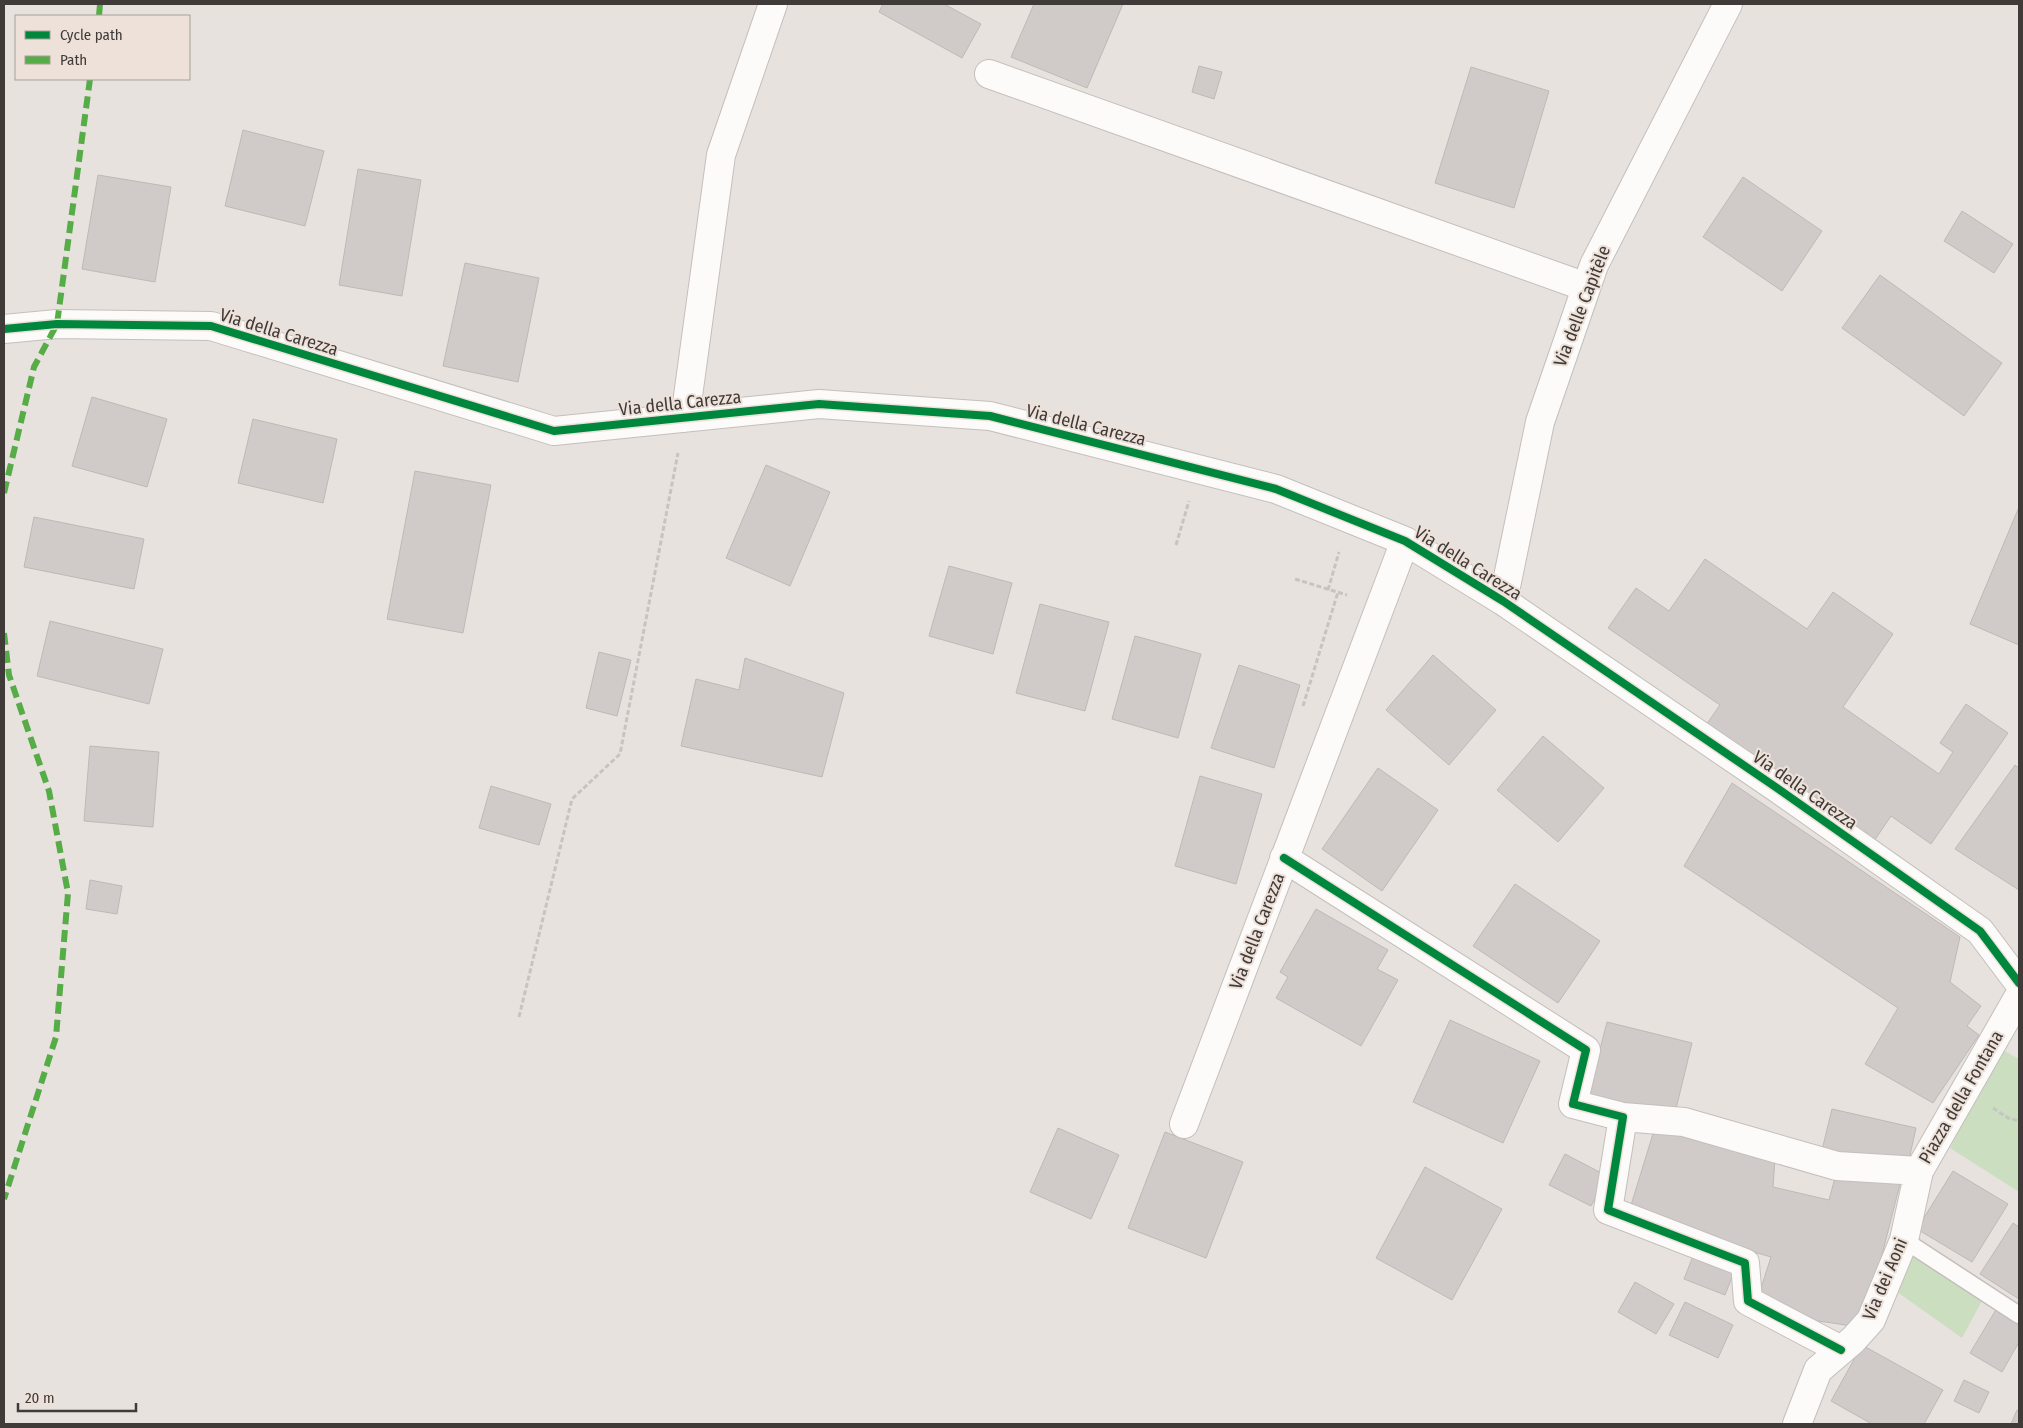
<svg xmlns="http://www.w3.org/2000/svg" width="2023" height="1428" font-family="'Fira Sans Condensed',sans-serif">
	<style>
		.green { fill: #cbdec0 }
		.building { fill: #d0cbc8; stroke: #beb9b6 }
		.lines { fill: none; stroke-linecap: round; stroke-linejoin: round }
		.service-casing { stroke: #c4bfbc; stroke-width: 19 }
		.minor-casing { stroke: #c4bfbc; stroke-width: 30 }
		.path { stroke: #c6c4c2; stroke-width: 3; stroke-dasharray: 5 2.5; stroke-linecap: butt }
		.service { stroke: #fcfbfa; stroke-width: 16 }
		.minor { stroke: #fcfbfa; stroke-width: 28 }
		.quiet { stroke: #56ac46; stroke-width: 6; stroke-dasharray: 12 6; stroke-linecap: butt }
		.cycleway-casing { stroke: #ede1d9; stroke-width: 11 }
		.cycleway { stroke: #00873e; stroke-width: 8 }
		.labels { text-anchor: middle; stroke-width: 4; stroke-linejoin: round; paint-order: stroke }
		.street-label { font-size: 18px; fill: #403b38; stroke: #ede1d9 }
	</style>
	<rect width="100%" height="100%" fill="#e8e2de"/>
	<!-- green -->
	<path class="green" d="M 2001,1049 L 2019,1059 L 2019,1192 L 1950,1148 Z
		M 1914,1250 L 1984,1297 L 1962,1338 L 1893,1289 Z"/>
	<!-- building -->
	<path class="building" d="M 883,4 L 944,4 L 981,24 L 962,58 L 879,12 Z
		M 1034,4 L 1123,4 L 1087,88 L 1011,57 Z
		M 1199,66 L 1222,72 L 1214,99 L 1192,92 Z
		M 1471,67 L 1549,91 L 1514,208 L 1435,183 Z
		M 243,130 L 324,151 L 305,226 L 225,206 Z
		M 358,169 L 421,180 L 402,296 L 339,285 Z
		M 98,175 L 171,187 L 155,282 L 82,269 Z
		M 1743,177 L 1822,231 L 1782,291 L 1703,237 Z
		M 1962,211 L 2013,244 L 1994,273 L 1944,241 Z
		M 465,263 L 539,278 L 518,382 L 443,366 Z
		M 1880,275 L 2002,363 L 1964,416 L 1842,328 Z
		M 92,397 L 167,419 L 147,487 L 72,466 Z
		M 253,419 L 337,439 L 323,503 L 238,483 Z
		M 766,465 L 830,492 L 790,586 L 726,558 Z
		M 415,471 L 491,485 L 463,633 L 387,619 Z
		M 2019,507 L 2019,645 L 1970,624 Z
		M 34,517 L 144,539 L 134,589 L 24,567 Z
		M 1705,559 L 1807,629 L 1833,592 L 1893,634 L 1843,707 L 1939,774 L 1953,752 L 1940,743 L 1966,704 L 2008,733 L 1931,844 L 1891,816 L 1874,841 L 1706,725 L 1720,705 L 1608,628 L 1636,588 L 1669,611 Z
		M 949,566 L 1012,583 L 993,654 L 929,636 Z
		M 1040,604 L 1109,622 L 1085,711 L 1016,693 Z
		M 50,621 L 163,649 L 149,704 L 37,676 Z
		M 1135,636 L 1201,654 L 1178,738 L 1112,719 Z
		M 599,652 L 631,660 L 617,716 L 586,708 Z
		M 1433,655 L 1496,710 L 1449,765 L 1386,710 Z
		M 745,658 L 844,693 L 822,777 L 681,746 L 696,679 L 739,690 Z
		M 1239,665 L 1300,685 L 1274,768 L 1211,748 Z
		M 1543,736 L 1604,788 L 1558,842 L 1497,790 Z
		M 90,746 L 159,752 L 153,827 L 84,821 Z
		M 2015,765 L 2019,768 L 2019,890 L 1955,849 Z
		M 1378,768 L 1438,810 L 1382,891 L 1322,849 Z
		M 1200,776 L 1262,794 L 1236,884 L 1175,866 Z
		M 1732,783 L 1960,937 L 1950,982 L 1981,1006 L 1967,1026 L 1979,1035 L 1933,1103 L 1865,1064 L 1898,1008 L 1684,866 Z
		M 491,786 L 551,804 L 539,845 L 479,828 Z
		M 90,880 L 122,886 L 117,914 L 86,909 Z
		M 1515,884 L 1600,941 L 1558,1003 L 1473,946 Z
		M 1316,909 L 1388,950 L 1377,969 L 1398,980 L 1361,1046 L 1276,998 L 1288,977 L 1280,972 Z
		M 1450,1020 L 1540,1061 L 1503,1143 L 1413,1102 Z
		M 1607,1022 L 1692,1043 L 1674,1117 L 1588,1096 Z
		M 1832,1109 L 1916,1128 L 1907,1169 L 1822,1150 Z
		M 1656,1124 L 1775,1158 L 1773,1187 L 1829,1200 L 1836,1174 L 1901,1180 L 1866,1318 L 1852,1326 L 1785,1316 L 1788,1308 L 1760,1291 L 1771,1257 L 1628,1215 Z
		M 1058,1128 L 1119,1155 L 1091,1219 L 1030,1192 Z
		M 1165,1132 L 1243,1162 L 1206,1258 L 1128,1228 Z
		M 1565,1154 L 1607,1176 L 1591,1206 L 1549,1185 Z
		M 1425,1167 L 1502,1209 L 1452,1300 L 1376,1258 Z
		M 1953,1171 L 2008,1204 L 1972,1262 L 1917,1229 Z
		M 2013,1223 L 2019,1227 L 2019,1299 L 1980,1274 Z
		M 1693,1256 L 1734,1272 L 1725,1295 L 1684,1279 Z
		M 1635,1282 L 1674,1304 L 1656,1334 L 1618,1312 Z
		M 1685,1302 L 1733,1325 L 1718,1358 L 1669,1335 Z
		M 1997,1308 L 2019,1321 L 2019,1342 L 2002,1372 L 1970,1353 Z
		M 1862,1345 L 1943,1390 L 1924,1424 L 1872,1424 L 1831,1401 Z
		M 1964,1380 L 1989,1392 L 1979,1413 L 1954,1401 Z
		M 2017,1410 L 2019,1411 L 2019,1424 L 2011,1424 Z"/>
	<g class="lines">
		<!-- service casing -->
		<g class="service-casing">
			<path id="service" d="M 1904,1240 L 2019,1315"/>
		</g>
		<!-- minor casing -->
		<g class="minor-casing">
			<path id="minor" d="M 989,74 L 1586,287
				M 4,329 L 57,324 L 211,326 L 554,431 L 819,404 L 990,416 L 1276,489 L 1405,541 L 1503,601 L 1777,788 L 1980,931 L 2019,983
				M 685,418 L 721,155 L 773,4
				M 1503,601 L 1540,422 L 1594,265 L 1728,4
				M 1284,858 L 1586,1050 L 1573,1104 L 1623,1117 L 1608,1210 L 1745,1263 L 1748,1301 L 1841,1350
				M 1623,1117 L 1684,1122 L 1837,1166 L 1919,1171
				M 1184,1124 L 1405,541
				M 1797,1424 L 1818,1370 L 1853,1340 L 1871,1320 L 1904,1240 L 1919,1171 L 2019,996"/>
		</g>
		<!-- path -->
		<path class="path" d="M 1176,545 L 1189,501
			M 1295,579 L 1347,595
			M 1328,590 L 1339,552
			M 1303,706 L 1338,592
			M 519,1017 L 572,799 L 620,754 L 678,453
			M 1993,1108 L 2008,1118 L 2019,1121"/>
		<!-- service -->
		<use href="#service" class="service"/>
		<!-- minor -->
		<use href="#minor" class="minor"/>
		<!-- quiet -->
		<path class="quiet" d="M 99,16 L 100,4
			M 4,493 L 34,367 L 57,324 L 90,79
			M 4,633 L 9,675 L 49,791 L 68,893 L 56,1037 L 4,1199"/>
		<!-- cycleway casing -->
		<g class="cycleway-casing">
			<path id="cycleway" d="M 4,329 L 57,324 L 211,326 L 554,431 L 819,404 L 990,416 L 1276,489 L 1405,541 L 1503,601 L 1777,788 L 1980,931 L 2019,983
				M 1284,858 L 1586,1050 L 1573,1104 L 1623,1117 L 1608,1210 L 1745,1263 L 1748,1301 L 1841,1350"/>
		</g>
		<!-- cycleway -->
		<use href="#cycleway" class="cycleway"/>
	</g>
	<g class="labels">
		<!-- street labels -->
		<g class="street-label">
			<text transform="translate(1582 306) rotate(-69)" y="6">Via delle Capitèle</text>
			<text transform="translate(279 332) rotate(17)" y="6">Via della Carezza</text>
			<text transform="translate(680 403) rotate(-6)" y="6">Via della Carezza</text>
			<text transform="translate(1086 425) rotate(14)" y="6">Via della Carezza</text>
			<text transform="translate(1468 563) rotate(32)" y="6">Via della Carezza</text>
			<text transform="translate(1805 790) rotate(35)" y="6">Via della Carezza</text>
			<text transform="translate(1257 931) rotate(-69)" y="6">Via della Carezza</text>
			<text transform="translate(1961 1097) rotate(-60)" y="6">Piazza della Fontana</text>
			<text transform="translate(1885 1279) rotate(-67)" y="6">Via dei Aoni</text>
		</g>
	</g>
	<!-- border -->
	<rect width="2023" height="1428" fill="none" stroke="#403b38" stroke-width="10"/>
	<!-- legend -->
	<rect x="15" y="15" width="175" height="65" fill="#ede1d9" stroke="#a89f99"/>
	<rect x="25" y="31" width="25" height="8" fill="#00873e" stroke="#a89f99"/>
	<text x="60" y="40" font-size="15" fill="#403b38">Cycle path</text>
	<rect x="25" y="56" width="25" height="8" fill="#56ac46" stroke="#a89f99"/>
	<text x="60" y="65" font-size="15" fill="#403b38">Path</text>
	<!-- scale -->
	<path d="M18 1403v8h118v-8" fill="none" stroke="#403b38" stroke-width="2.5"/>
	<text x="25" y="1403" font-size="15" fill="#403b38" stroke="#ede1d9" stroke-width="4" paint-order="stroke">20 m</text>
</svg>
